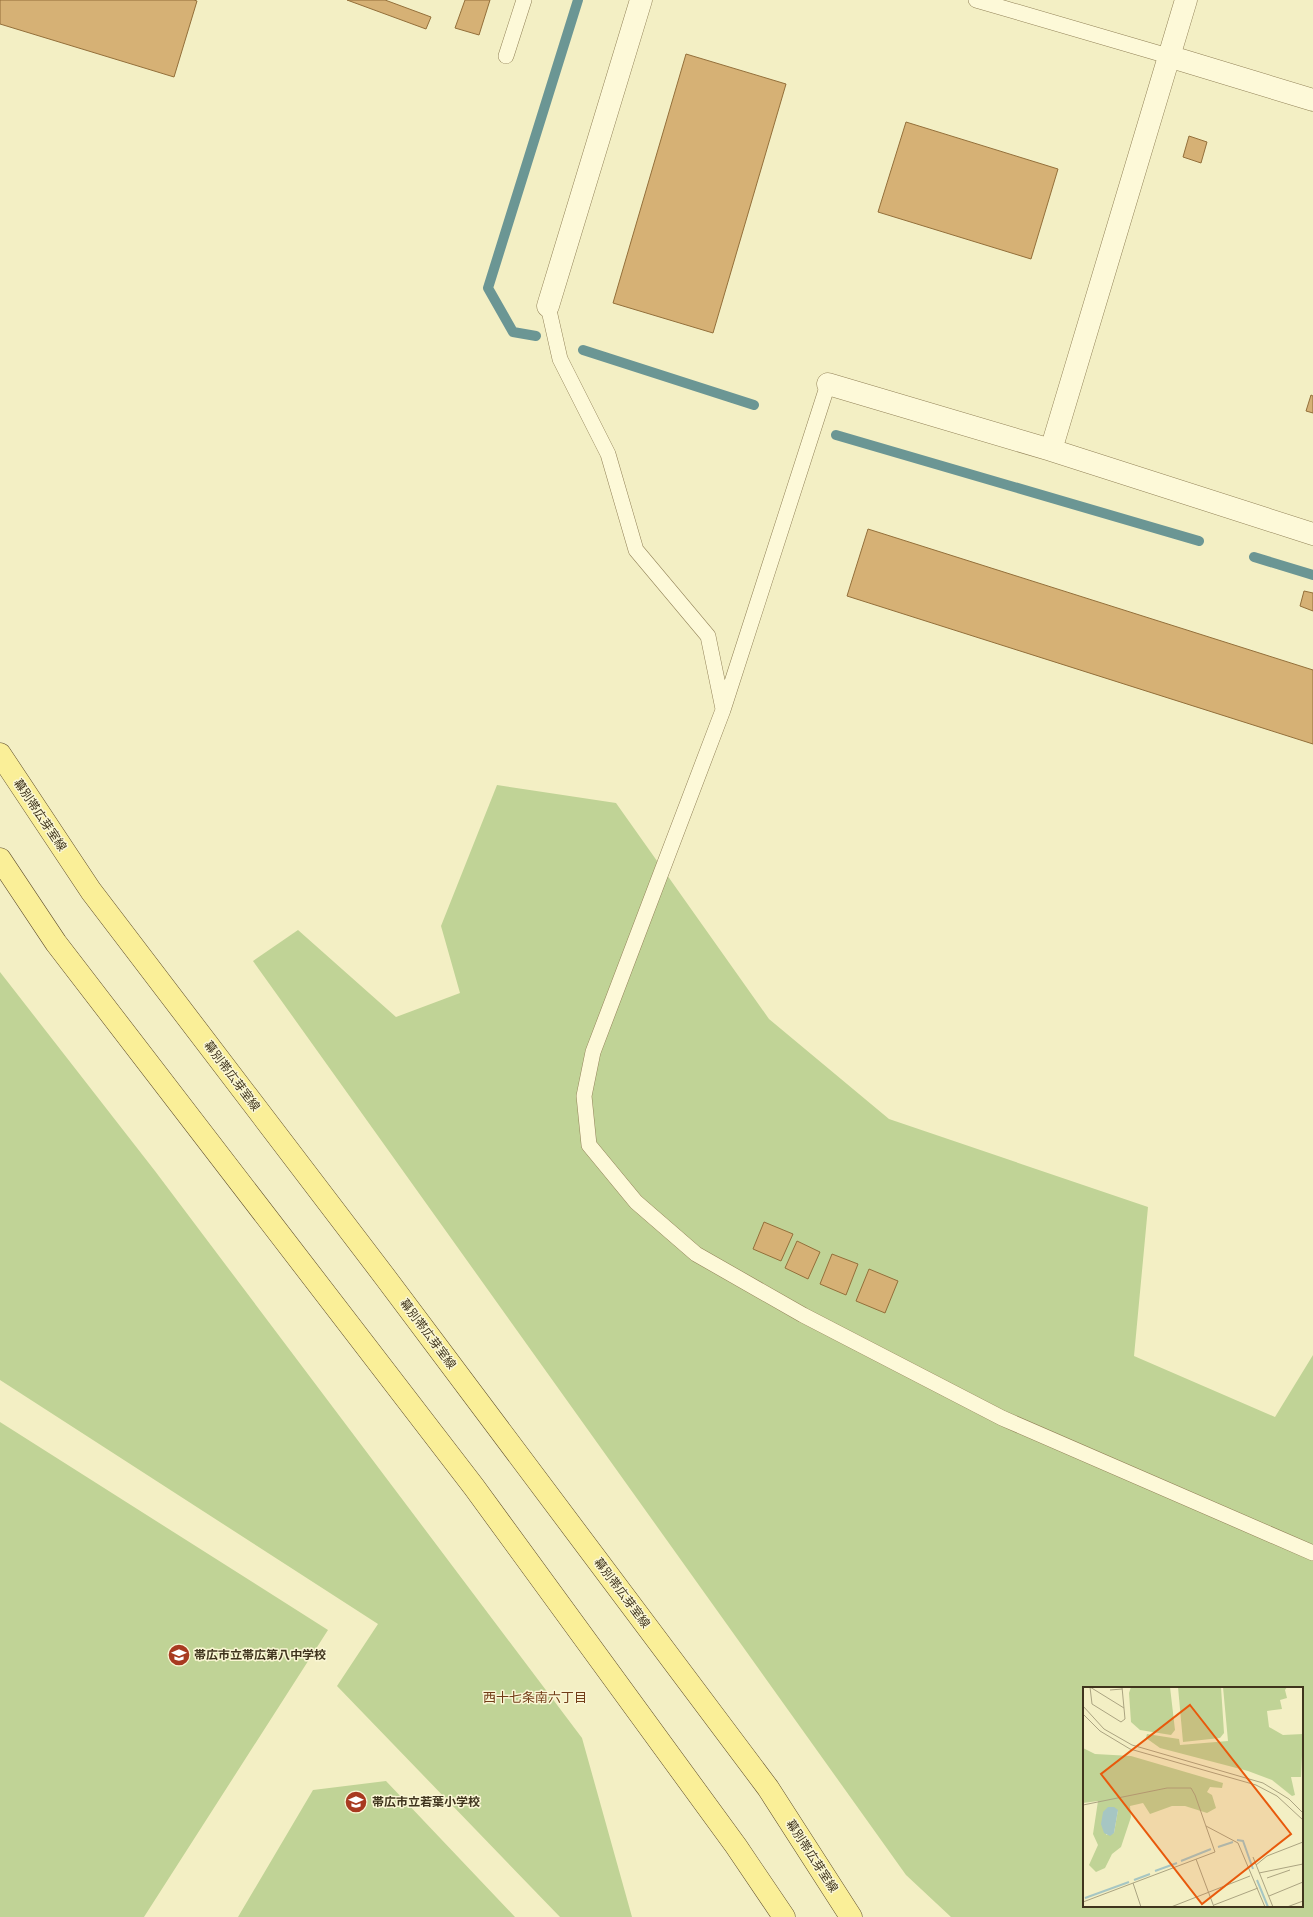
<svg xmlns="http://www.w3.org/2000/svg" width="1313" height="1917" font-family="'Source Serif 4','Noto Sans JP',serif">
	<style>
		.green { fill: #c0d396; fill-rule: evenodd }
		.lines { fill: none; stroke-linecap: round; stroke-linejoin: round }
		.stream { stroke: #6b9694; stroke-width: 10 }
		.building { fill: #d6b175; stroke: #936f3a }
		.lane-casing { stroke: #918157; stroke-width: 16 }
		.street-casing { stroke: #918157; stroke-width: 23 }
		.primary-casing { stroke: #5e4d2c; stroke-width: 23 }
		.lane { stroke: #fdf9d8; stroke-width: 15 }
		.street { stroke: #fdf9d8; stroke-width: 22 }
		.primary { stroke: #faef98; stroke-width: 22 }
		.labels { text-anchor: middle; stroke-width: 3; stroke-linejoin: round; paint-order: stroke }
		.street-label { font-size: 12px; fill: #3f341d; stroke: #faf6d4 }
		.poi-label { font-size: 12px; font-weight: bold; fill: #3f341d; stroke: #faf6d4; text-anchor: start }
		.neighbourhood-label { font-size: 13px; fill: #713c17; stroke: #faf6d4 }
		.inset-river { fill: none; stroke: #a6c6c3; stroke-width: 2 }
		.inset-road { fill: none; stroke: #aba481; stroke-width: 1 }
		.view { fill: #e8590c; fill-opacity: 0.15; stroke: #e8590c; stroke-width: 2 }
		.inset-edge { fill: none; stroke: #3f341d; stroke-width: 2 }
	</style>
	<rect width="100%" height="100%" fill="#f3efc4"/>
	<!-- green -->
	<path class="green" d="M 497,785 L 616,803 L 769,1019 L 889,1119 L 1148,1207 L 1134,1356 L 1275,1417 L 1313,1355 L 1313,1917 L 951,1917 L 906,1875 L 253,961 L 298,930 L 396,1017 L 460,993 L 441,926 ZM 1084,1688 L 1302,1688 L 1302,1906 L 1084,1906 Z
		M 0,972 L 155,1171 L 582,1738 L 632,1917 L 560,1917 L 337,1686 L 378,1624 L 0,1380 Z
		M 0,1422 L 328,1630 L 144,1917 L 0,1917 Z
		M 386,1781 L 515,1917 L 238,1917 L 313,1790 Z"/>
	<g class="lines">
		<!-- stream -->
		<path class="stream" d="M 536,336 L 513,332 L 488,288 L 578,0
			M 583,350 L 754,405
			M 836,435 L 1199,541
			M 1254,557 L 1313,575"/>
	</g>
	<!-- building -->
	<path class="building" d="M 0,0 L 194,0 L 197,1 L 174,77 L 0,24 Z
		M 347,0 L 385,0 L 431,17 L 426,29 Z
		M 465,0 L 490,0 L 479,35 L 455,28 Z
		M 686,54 L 786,84 L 713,333 L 613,303 Z
		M 906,122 L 1058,169 L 1031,259 L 878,212 Z
		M 1189,136 L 1207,142 L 1201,163 L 1183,157 Z
		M 1311,395 L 1313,396 L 1313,413 L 1306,411 Z
		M 868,529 L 1313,670 L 1313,744 L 847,596 Z
		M 1304,591 L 1313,593 L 1313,611 L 1300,606 Z
		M 764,1222 L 793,1234 L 781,1261 L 753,1249 Z
		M 797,1241 L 820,1252 L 808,1279 L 785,1268 Z
		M 832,1254 L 858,1264 L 846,1295 L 820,1284 Z
		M 869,1269 L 898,1281 L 885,1313 L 856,1301 Z"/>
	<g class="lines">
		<!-- lane casing -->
		<g class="lane-casing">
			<path id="lane" d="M 976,0 L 1168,56
				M 506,56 L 524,0
				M 548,306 L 560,359 L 608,454 L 636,550 L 708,636 L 723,709
				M 828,384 L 723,710 L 593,1052 L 584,1096 L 589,1145 L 636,1202 L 696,1254 L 803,1315 L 1002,1418 L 1313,1553"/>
		</g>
		<!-- street casing -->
		<g class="street-casing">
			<path id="street" d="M 1168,56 L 1313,100
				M 548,306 L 641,0
				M 828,384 L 1051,450 L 1313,534
				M 1051,450 L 1186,0"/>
		</g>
		<!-- primary casing -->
		<g class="primary-casing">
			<path id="primary" d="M 0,754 L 91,891 L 385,1277 L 768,1788 L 851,1917
				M 0,859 L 56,943 L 474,1487 L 736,1846 L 784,1917"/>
		</g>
		<!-- lane -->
		<use href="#lane" class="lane"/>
		<!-- street -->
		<use href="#street" class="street"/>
		<!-- primary -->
		<use href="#primary" class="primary"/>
	</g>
	<!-- icons -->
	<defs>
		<g id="school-disc" transform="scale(1.15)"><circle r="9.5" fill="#a83a20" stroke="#faf6d4"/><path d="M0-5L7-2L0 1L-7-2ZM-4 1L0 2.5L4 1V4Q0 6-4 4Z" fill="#fff"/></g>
	</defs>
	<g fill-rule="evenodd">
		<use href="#school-disc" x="179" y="1655"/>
		<use href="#school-disc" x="356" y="1802"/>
	</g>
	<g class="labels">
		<!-- street labels -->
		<g class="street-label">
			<text transform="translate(40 815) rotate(56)" y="4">幕別帯広芽室線</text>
			<text transform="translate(232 1076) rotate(53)" y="4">幕別帯広芽室線</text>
			<text transform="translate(428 1334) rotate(53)" y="4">幕別帯広芽室線</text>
			<text transform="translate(622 1593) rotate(53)" y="4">幕別帯広芽室線</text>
			<text transform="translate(812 1856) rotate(57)" y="4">幕別帯広芽室線</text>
		</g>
		<!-- poi labels -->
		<g class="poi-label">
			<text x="194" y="1659">帯広市立帯広第八中学校</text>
			<text x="372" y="1806">帯広市立若葉小学校</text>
		</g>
		<!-- neighbourhood labels -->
		<g class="neighbourhood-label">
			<text x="535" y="1702">西十七条南六丁目</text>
		</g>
	</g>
	<!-- overview -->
	<g transform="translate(1083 1687)">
		<rect width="220" height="220" fill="#f3efc4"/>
		<path d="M 48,0 L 87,0 L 92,43 L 88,48 L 57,43 L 48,35 L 46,6 ZM 95,0 L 138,0 L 141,46 L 137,51 L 100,55 ZM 140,0 L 204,0 L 202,3 L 204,11 L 197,13 L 199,22 L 184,24 L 186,40 L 200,48 L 220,47 L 218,90 L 208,90 L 212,108 L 209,109 L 189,93 L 165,84 L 77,61 L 63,51 L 64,47 L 96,52 L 97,58 L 145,54 ZM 0,61 L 12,67 L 48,69 L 140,96 L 139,101 L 127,100 L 124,105 L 129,108 L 133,121 L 124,126 L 102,119 L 89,119 L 67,127 L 60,116 L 47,119 L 48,130 L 38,160 L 29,167 L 22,181 L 13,185 L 6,178 L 15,158 L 10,147 L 15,114 L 0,116 ZM 35,123 L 31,146 L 23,148 Z" fill="#c0d396" fill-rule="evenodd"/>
		<path d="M 25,120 L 31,120 L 35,123 L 31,146 L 27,149 L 21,146 L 18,137 L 20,125 Z" fill="#a6c6c3"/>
		<path class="inset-river" d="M 154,153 L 160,154 L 170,182M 135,160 L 150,155M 98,174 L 128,162M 72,184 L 94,176M 51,193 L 67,187M 174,193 L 185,220M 2,211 L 46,195"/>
		<path class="inset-road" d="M 7,0 L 9,17 L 38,35 L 42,32 L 39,0M 7,0 L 41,21M 27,3 L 39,2M 0,19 L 21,42 L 49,58 L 180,96 L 206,112 L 220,126M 0,27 L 17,44 L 47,62 L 173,98 L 194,109 L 220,133M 0,118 L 84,101 L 108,101 L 112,108 L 132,165 L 0,215M 123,139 L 155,156 L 182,220M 170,170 L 190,220M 113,172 L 131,220M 173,178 L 184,169 L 220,155M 176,186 L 220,177M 184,191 L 207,183M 50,196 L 58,220M 186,209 L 220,195M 131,218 L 175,201M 88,220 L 167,189M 204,220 L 220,214"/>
		<path class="view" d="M 107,18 L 208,147 L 119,217 L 18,87 Z"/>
		<rect width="220" height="220" class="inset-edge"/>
	</g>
</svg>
